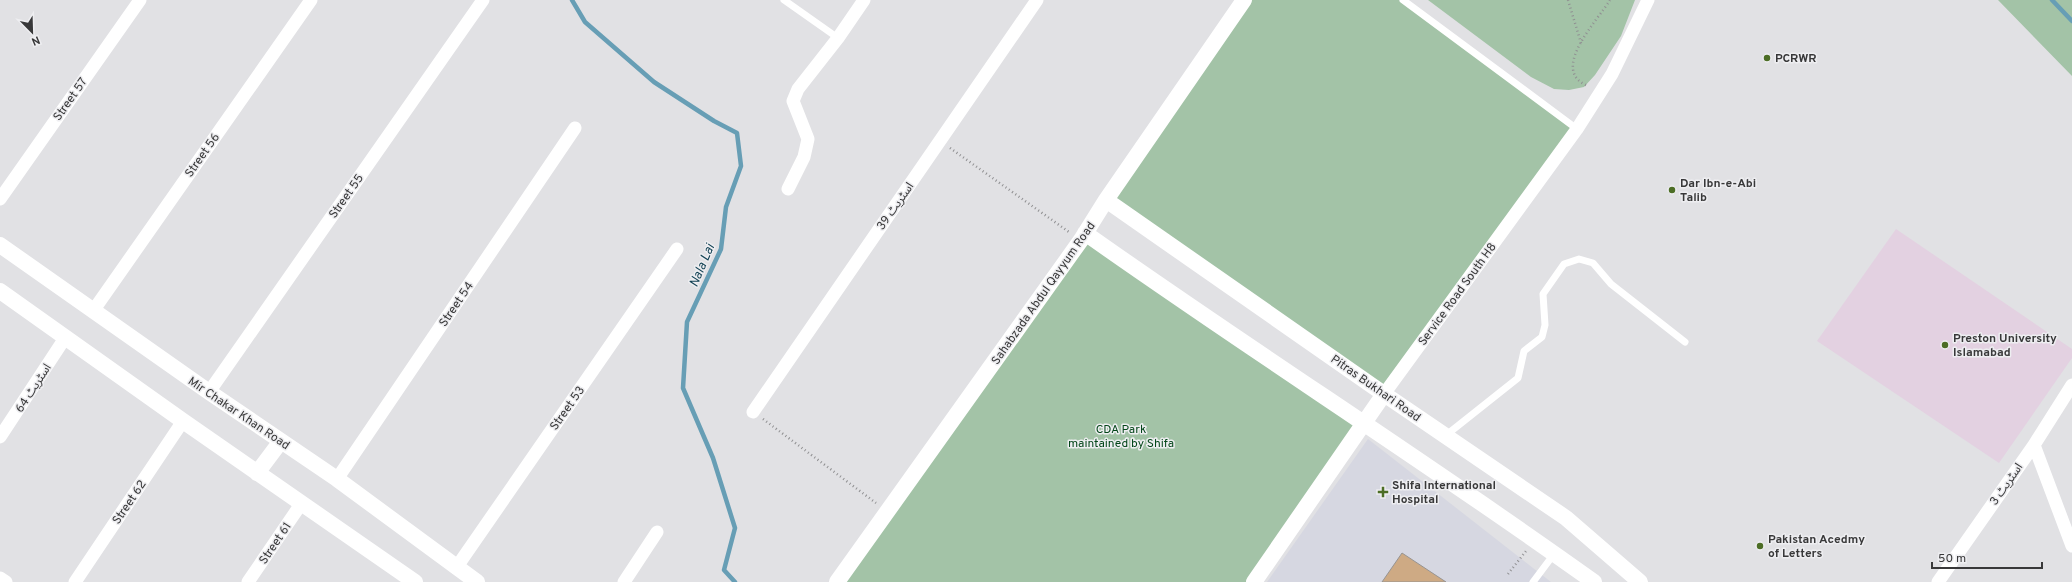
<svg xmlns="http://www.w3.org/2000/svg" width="2072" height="582" font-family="Overpass,'Noto Sans Arabic',sans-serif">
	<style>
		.built { fill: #d6d7e1 }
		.education { fill: #e3d1e1 }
		.green { fill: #a3c3a7 }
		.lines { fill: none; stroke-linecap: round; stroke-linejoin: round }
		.stream { stroke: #679eb5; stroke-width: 4.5 }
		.building { fill: #ceaa84; stroke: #979492 }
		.path { stroke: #909092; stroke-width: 2.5; stroke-dasharray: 1 3; stroke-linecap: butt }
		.service { stroke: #fff; stroke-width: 7 }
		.minor { stroke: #fff; stroke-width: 13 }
		.tertiary { stroke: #fff; stroke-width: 16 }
		.poi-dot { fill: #4c6d25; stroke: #eeeef1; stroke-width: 1.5 }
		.labels { text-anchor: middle; stroke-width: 3; stroke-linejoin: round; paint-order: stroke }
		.poi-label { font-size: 12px; font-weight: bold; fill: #383839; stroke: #eeeef1; text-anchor: start }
		.street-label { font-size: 12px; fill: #383839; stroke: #eeeef1 }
		.park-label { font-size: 12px; fill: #034619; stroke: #eeeef1 }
		.water-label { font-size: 13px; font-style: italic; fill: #134254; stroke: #eeeef1 }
	</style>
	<rect width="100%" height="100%" fill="#e1e1e4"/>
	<!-- built -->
	<path class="built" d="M 1368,439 L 1551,582 L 1267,582 Z"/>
	<!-- education -->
	<path class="education" d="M 1896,229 L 2072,349 L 2072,358 L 1999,463 L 1817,341 Z"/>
	<!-- green -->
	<path class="green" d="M 1244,0 L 1403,0 L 1577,129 L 1384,394 L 1106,200 Z
		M 1428,0 L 1635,0 L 1621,36 L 1595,75 L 1584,87 L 1569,90 L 1554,89 L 1531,77 Z
		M 1998,0 L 2072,0 L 2072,76 Z
		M 1085,233 L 1362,424 L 1254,582 L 839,582 Z"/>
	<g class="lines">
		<!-- stream -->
		<path class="stream" d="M 572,0 L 585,22 L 654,82 L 714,121 L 737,133 L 741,166 L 726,207 L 721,249 L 687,322 L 683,388 L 713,458 L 735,528 L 724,570 L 735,582
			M 2052,0 L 2072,21"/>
	</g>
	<!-- building -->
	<path class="building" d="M 1402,553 L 1446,582 L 1382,582 Z"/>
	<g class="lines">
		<!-- path -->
		<path class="path" d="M 1568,0 L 1581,43
			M 1586,85 C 1550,69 1598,20 1610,0
			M 950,148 L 1069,232
			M 763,419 L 876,503
			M 1508,574 L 1526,551"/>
		<!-- service -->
		<path class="service" d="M 784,0 L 838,38
			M 1403,0 L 1577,129
			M 1445,436 L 1518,378 L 1524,351 L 1542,337 L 1545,325 L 1543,294 L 1564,264 L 1579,259 L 1593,263 L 1611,284 L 1685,342
			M 1533,582 L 1554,554"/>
		<!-- minor -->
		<path class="minor" d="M 788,189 L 804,157 L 808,139 L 793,101 L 798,89 L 838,38 L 864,0
			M 0,199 L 140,0
			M 93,311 L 311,0
			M 209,392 L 483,0
			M 1384,394 L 1577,129 L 1612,74 L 1648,0
			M 753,412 L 1037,0
			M 0,437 L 65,338
			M 2034,445 L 2072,546
			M 337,479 L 575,128
			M 456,568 L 677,249
			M 0,578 L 6,582
			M 75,582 L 183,421
			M 248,582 L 301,504
			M 624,582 L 657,532
			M 1938,582 L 2034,445 L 2072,385"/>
		<!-- tertiary -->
		<path class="tertiary" d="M 1106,200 L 1384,394 L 1566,518 L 1640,582
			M 1085,233 C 1253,352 1427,462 1594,582
			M 0,245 L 209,392 L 337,479 L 477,582
			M 0,291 L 183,421 L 415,582
			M 257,473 L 281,441
			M 837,582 L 1081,240 L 1106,200 L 1244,0
			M 1254,582 L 1384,394"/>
	</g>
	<!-- markers -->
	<g class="poi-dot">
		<circle cx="1767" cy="58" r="4"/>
		<circle cx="1672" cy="190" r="4"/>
		<circle cx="1945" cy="345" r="4"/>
		<path d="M1381 486h4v4h4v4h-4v4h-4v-4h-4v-4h4z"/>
		<circle cx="1760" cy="546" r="4"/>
	</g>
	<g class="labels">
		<!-- poi labels -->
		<g class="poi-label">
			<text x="1775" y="62">PCRWR</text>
			<text x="1680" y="187">Dar Ibn-e-Abi<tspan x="1680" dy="14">Talib</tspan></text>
			<text x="1953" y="342">Preston University<tspan x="1953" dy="14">Islamabad</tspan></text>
			<text x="1392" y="489">Shifa International<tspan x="1392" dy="14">Hospital</tspan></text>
			<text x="1768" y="543">Pakistan Acedmy<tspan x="1768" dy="14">of Letters</tspan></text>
		</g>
		<!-- street labels -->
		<g class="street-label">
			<text transform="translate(70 99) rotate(-55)" y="4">Street 57</text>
			<text transform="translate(202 155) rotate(-55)" y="4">Street 56</text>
			<text transform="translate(346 196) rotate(-55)" y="4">Street 55</text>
			<text transform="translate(895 206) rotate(-55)" y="4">اسٹریٹ 39</text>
			<text transform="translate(1043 293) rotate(-55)" y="4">Sahabzada Abdul Qayyum Road</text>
			<text transform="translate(1457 294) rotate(-54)" y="4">Service Road South H8</text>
			<text transform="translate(456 304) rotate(-56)" y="4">Street 54</text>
			<text transform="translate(33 388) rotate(-57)" y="4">اسٹریٹ 64</text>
			<text transform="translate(1376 388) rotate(35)" y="4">Pitras Bukhari Road</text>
			<text transform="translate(567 408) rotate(-55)" y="4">Street 53</text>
			<text transform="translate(239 413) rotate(34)" y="4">Mir Chakar Khan Road</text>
			<text transform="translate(2006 484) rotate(-55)" y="4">اسٹریٹ 3</text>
			<text transform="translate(129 502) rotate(-56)" y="4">Street 62</text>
			<text transform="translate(275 543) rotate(-56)" y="4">Street 61</text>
		</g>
		<!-- park labels -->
		<g class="park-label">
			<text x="1121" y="433">CDA Park<tspan x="1121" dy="14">maintained by Shifa</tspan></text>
		</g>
		<!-- water labels -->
		<g class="water-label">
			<text transform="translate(701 265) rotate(-67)" y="5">Nala Lai</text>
		</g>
	</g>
	<!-- north arrow -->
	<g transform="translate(32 32) rotate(157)" stroke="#eeeef1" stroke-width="3" paint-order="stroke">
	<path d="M0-3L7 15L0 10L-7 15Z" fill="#383839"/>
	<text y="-6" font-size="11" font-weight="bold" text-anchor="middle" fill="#383839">N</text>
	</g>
	<!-- scale -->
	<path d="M1932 562v6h110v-6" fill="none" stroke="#383839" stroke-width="2"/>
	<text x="1938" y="562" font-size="12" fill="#383839" stroke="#eeeef1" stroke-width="3" paint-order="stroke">50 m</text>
</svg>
